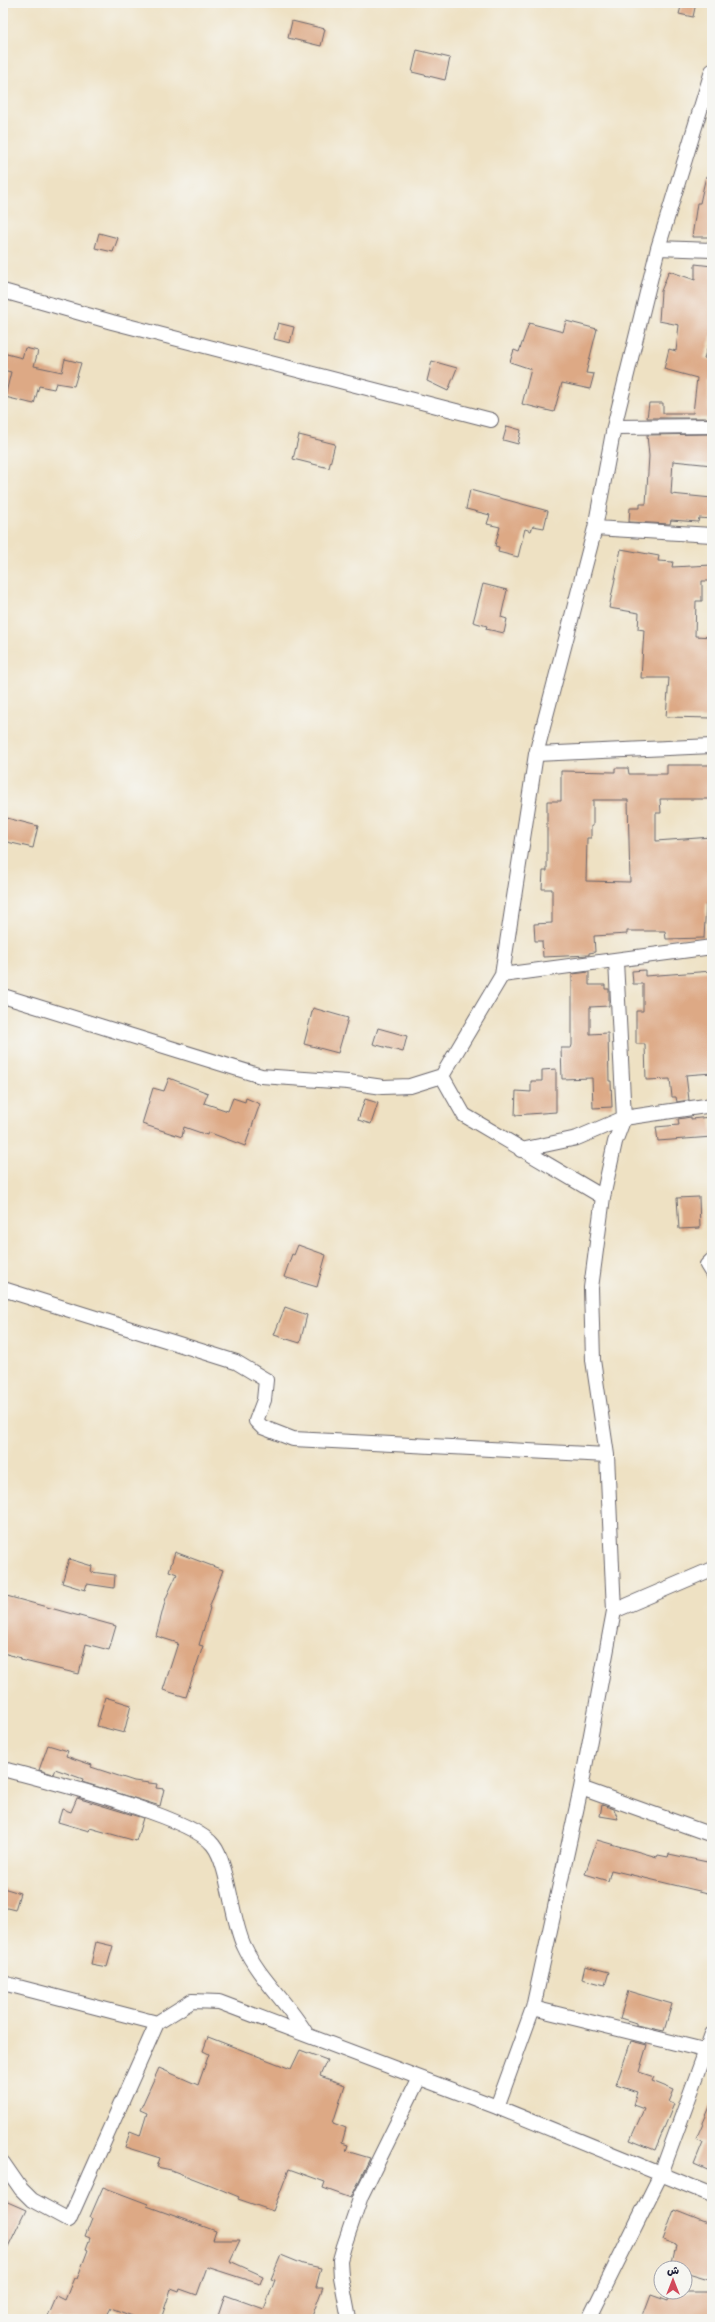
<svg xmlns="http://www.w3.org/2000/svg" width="715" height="2322" font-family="'Indie Flower','Playpen Sans Arabic',sans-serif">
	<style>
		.building { fill: #dda985; fill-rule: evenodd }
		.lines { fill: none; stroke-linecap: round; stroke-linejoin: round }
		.minor-casing { stroke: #69656b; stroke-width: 16 }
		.minor { stroke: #fff; stroke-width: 14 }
	</style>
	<rect width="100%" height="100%" fill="#f6f6f2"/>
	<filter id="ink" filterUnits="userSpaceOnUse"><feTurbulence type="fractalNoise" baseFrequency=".025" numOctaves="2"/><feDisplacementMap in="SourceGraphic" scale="8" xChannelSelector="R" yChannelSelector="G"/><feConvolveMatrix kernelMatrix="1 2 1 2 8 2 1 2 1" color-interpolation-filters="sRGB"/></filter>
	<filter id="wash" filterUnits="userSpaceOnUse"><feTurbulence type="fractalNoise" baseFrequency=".012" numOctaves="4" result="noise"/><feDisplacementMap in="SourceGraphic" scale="16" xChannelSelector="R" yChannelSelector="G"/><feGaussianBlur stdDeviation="0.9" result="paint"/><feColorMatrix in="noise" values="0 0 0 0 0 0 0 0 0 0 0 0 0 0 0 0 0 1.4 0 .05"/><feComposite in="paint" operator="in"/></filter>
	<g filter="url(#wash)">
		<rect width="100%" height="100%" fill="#eee1c3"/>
		<g id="blocks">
			<!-- building -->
			<path class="building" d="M 682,3 L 696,3 L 693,17 L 679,14 Z
				M 292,21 L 325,29 L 321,46 L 288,38 Z
				M 417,50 L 450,58 L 445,80 L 412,72 Z
				M 706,176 L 712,176 L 712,237 L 692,237 L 697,203 L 700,203 Z
				M 99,233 L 118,238 L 113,252 L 95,248 Z
				M 695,264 L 712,266 L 712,334 L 704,358 L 712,360 L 712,382 L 708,381 L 709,418 L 647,418 L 649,403 L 663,403 L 663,413 L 693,413 L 697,378 L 664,369 L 669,349 L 676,351 L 679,325 L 659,321 L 661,291 L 669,271 L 695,280 Z
				M 566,321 L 597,329 L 586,373 L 594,374 L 590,389 L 562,383 L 554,412 L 522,404 L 531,369 L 510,362 L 514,350 L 519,352 L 529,323 L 563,332 Z
				M 278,323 L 294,327 L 290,343 L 274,339 Z
				M 25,348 L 38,351 L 34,366 L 62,372 L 65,359 L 81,363 L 74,386 L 56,383 L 54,389 L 39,386 L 34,404 L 5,397 L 11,372 L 3,370 L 3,353 L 22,358 Z
				M 432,361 L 457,368 L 448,391 L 427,381 Z
				M 507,426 L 521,430 L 518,444 L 503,440 Z
				M 712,434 L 712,465 L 673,461 L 671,494 L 712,498 L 712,519 L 699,518 L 698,522 L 671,520 L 670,524 L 629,522 L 630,508 L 640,508 L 640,504 L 646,504 L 649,456 L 647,435 Z
				M 299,435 L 335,444 L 329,468 L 293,459 Z
				M 470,490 L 548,511 L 544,528 L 533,526 L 531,531 L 525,529 L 518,557 L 498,552 L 499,547 L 495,546 L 500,527 L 487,524 L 490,515 L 466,509 Z
				M 621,549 L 659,556 L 658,561 L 673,562 L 672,567 L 712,565 L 712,581 L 702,581 L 702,601 L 696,601 L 695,636 L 712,637 L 712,718 L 666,717 L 669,678 L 641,678 L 644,630 L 638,629 L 639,613 L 609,608 Z
				M 483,584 L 507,590 L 501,617 L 507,619 L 504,633 L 486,629 L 487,626 L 473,622 Z
				M 667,765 L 710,765 L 712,799 L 660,799 L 661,813 L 656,813 L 656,841 L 712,837 L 712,869 L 709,869 L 712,904 L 706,904 L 704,938 L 666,939 L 665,931 L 627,931 L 627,934 L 594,936 L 595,952 L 589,953 L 589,955 L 543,957 L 542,941 L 535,941 L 534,924 L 552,923 L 552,889 L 542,889 L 543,871 L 547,871 L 547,801 L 561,801 L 561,771 L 615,772 L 615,768 L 628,768 L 629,774 L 667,774 ZM 593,800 L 628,800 L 630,882 L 586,881 L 587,838 L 591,838 L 591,826 L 593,826 Z
				M 3,817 L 38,826 L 33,848 L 3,841 Z
				M 645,970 L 645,976 L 712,971 L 712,1073 L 686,1075 L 689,1100 L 677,1102 L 676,1097 L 672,1097 L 670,1079 L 646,1080 L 645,1044 L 636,1044 L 636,1011 L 643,1011 L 643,984 L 633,984 L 632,971 Z
				M 589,972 L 589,985 L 605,985 L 605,989 L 609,989 L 609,1006 L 590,1007 L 590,1034 L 608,1033 L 609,1081 L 611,1081 L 612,1107 L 593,1108 L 592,1078 L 562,1079 L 561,1048 L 571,1048 L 572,1045 L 572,974 Z
				M 313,1008 L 348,1018 L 338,1053 L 304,1044 Z
				M 378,1028 L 407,1036 L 403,1052 L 373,1044 Z
				M 556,1069 L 556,1112 L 515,1115 L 516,1091 L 531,1092 L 531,1081 L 542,1081 L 542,1070 Z
				M 169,1078 L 208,1093 L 204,1103 L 228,1111 L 233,1098 L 245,1102 L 246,1098 L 260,1104 L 245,1146 L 208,1132 L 207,1135 L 184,1127 L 182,1137 L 142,1124 L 153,1088 L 164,1091 Z
				M 365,1099 L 378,1103 L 371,1124 L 358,1120 Z
				M 691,1117 L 691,1119 L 710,1117 L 712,1137 L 658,1141 L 656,1127 L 679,1125 L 678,1119 Z
				M 699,1197 L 700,1228 L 679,1229 L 677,1198 Z
				M 298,1245 L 326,1255 L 317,1287 L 284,1277 L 292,1254 L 294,1255 Z
				M 285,1307 L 307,1315 L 300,1343 L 274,1335 Z
				M 175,1552 L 223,1570 L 209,1608 L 210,1608 L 199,1645 L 203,1646 L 186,1697 L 163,1690 L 178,1643 L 156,1636 L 166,1598 L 177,1574 L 169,1571 Z
				M 69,1559 L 92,1566 L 91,1572 L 115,1575 L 114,1588 L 87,1584 L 85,1590 L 62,1583 Z
				M 3,1595 L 116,1626 L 109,1650 L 86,1644 L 79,1674 L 20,1660 L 21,1658 L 3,1653 Z
				M 105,1697 L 131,1705 L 124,1733 L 97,1726 Z
				M 48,1745 L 68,1751 L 66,1756 L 92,1765 L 91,1767 L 134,1781 L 157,1784 L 156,1788 L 164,1789 L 160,1806 L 82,1782 L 83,1779 L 55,1769 L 53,1774 L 39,1770 Z
				M 77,1798 L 143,1818 L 136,1841 L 90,1828 L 89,1831 L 58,1822 L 62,1809 L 71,1812 Z
				M 602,1805 L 614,1809 L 618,1819 L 600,1816 Z
				M 597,1840 L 657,1857 L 658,1855 L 668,1857 L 669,1854 L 712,1863 L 712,1894 L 611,1870 L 608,1881 L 585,1874 Z
				M 3,1888 L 20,1893 L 15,1910 L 3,1907 Z
				M 96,1942 L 113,1946 L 107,1967 L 91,1964 Z
				M 585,1966 L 609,1972 L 605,1985 L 582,1979 Z
				M 628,1991 L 672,2004 L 664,2031 L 636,2025 L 636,2023 L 620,2018 Z
				M 208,2037 L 291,2069 L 300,2050 L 327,2060 L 320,2076 L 345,2085 L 333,2123 L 346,2128 L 342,2143 L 348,2145 L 346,2151 L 370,2158 L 351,2198 L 323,2188 L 325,2182 L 289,2169 L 273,2211 L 238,2199 L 239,2197 L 210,2185 L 171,2170 L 157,2167 L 160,2158 L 125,2147 L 130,2132 L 140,2136 L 147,2113 L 140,2110 L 159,2068 L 198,2085 L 209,2054 L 203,2051 Z
				M 631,2041 L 647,2045 L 639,2072 L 654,2077 L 652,2081 L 674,2090 L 669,2102 L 674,2104 L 655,2150 L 630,2140 L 644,2109 L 633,2105 L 637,2092 L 616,2085 Z
				M 712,2102 L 712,2172 L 694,2164 L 703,2142 L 696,2139 Z
				M 103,2187 L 148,2204 L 147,2206 L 216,2231 L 213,2240 L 240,2240 L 230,2261 L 263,2276 L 260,2284 L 207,2267 L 197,2295 L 180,2289 L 179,2292 L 171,2289 L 161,2319 L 140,2319 L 111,2308 L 105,2319 L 47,2319 L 57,2296 L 65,2300 L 74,2278 L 77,2279 L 88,2250 L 86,2249 L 90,2238 L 85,2236 L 92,2218 L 90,2217 Z
				M 3,2200 L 26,2210 L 3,2257 Z
				M 674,2210 L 712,2225 L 712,2280 L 685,2272 L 685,2268 L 671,2268 L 676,2245 L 663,2240 Z
				M 281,2255 L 303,2264 L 321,2268 L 316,2287 L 323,2287 L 311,2319 L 217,2319 L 225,2295 L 264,2309 L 275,2280 L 271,2279 Z
				M 671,2292 L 712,2292 L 712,2319 L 642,2319 L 651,2295 L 668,2301 Z"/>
		</g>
	</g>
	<g filter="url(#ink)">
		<use href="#blocks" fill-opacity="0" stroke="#69656b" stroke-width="1"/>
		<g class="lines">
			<!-- minor casing -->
			<g class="minor-casing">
				<path id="minor" d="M 658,248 L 712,250
					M 3,291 L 112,322 L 491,420
					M 614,427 L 712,426
					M 595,528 L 712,535
					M 536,754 L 712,746
					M 502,975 L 712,947
					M 3,996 L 261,1076 L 348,1082 L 383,1087 L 410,1086 L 442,1076
					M 521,1150 L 577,1138 L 624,1118 L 712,1105
					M 603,1197 L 615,1142 L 624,1118 L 616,961
					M 712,1260 L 707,1265 L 712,1273
					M 3,1289 L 236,1362 L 266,1380 L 264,1400 L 256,1421 L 262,1427 L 293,1439 L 607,1455
					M 614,1611 L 607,1455 L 593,1360 L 591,1288 L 603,1197 L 464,1115 L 442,1076 L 502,975 L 536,754 L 595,528 L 614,427 L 658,248 L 712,71
					M 3,1769 C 43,1780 192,1816 213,1845 C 229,1865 231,1919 244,1946 C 258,1977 289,2004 307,2035
					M 581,1788 L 712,1835
					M 3,1983 L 157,2023
					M 533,2008 L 712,2052
					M 497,2107 L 533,2008 L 581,1788 L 614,1611 L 712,1569
					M 3,2163 L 21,2189 L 32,2200 L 69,2220 L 157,2023 L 192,2001 L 219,2002 L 497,2107 L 712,2195
					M 349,2319 L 341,2277 L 340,2260 L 344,2246 L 361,2196 L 419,2078
					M 589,2319 L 661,2174 L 712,2034"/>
			</g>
			<!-- minor -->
			<use href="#minor" class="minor"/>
		</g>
	</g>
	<!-- margin -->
	<rect width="715" height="2322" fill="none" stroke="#f6f6f2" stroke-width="16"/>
	<!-- north arrow -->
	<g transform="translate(673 2280)"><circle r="19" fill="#f6f6f2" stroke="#a1a1a9"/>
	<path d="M0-3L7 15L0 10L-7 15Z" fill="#d1495b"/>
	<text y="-6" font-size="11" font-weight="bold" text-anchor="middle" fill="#22223b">ش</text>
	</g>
</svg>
